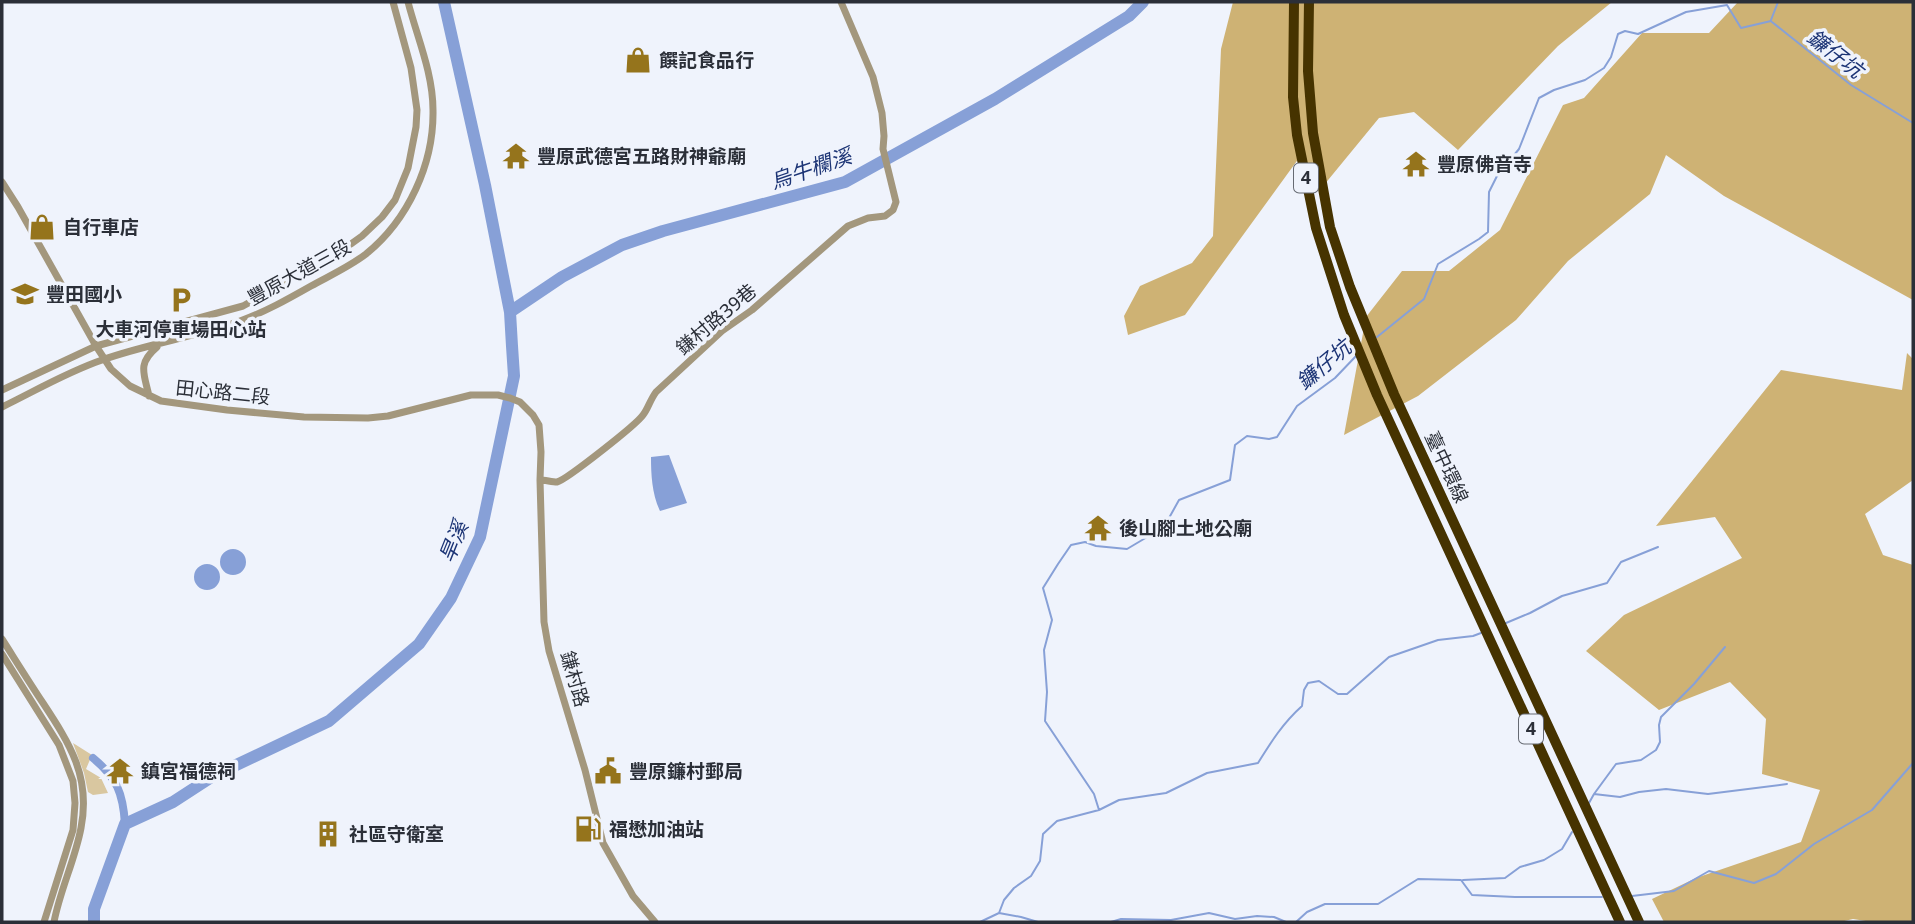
<svg xmlns="http://www.w3.org/2000/svg" width="1915" height="924" font-family="'Noto Sans','Noto Sans TC',sans-serif">
	<style>
		.green { fill: #d9c7a0 }
		.forest { fill: #ceb274 }
		.water { fill: #87a0d7 }
		.lines { fill: none; stroke-linecap: round; stroke-linejoin: round }
		.stream { stroke: #87a0d7; stroke-width: 2 }
		.canal { stroke: #87a0d7; stroke-width: 8 }
		.river { stroke: #87a0d7; stroke-width: 12 }
		.tertiary { stroke: #a3977d; stroke-width: 7 }
		.motorway { stroke: #463300; stroke-width: 10 }
		.labels { text-anchor: middle; stroke-width: 7; stroke-linejoin: round; paint-order: stroke }
		.shield { fill: #eff3fc; stroke: #666a73; stroke-width: 2 }
		.shield-label { font-size: 18px; font-weight: bold; fill: #2b2f38 }
		.poi-label { font-size: 19px; font-weight: bold; fill: #2b2f38; stroke: #eff3fc; text-anchor: start }
		.street-label { font-size: 19px; fill: #2b2f38; stroke: #eff3fc }
		.water-label { font-size: 21px; font-style: italic; fill: #1c3475; stroke: #eff3fc }
	</style>
	<rect width="100%" height="100%" fill="#eff3fc"/>
	<!-- green -->
	<path class="green" d="M 73,743 L 92,755 L 86,769 L 101,778 L 108,793 L 93,795 L 88,792 L 84,773 Z"/>
	<!-- forest -->
	<path class="forest" d="M 1233,2 L 1612,2 L 1558,46 L 1458,150 L 1414,112 L 1379,118 L 1324,185 L 1299,158 L 1185,315 L 1128,335 L 1124,316 L 1140,286 L 1192,263 L 1213,236 L 1221,49 Z
		M 1738,2 L 1913,2 L 1913,300 L 1724,196 L 1666,155 L 1650,194 L 1568,261 L 1516,320 L 1418,396 L 1344,435 L 1366,317 L 1402,271 L 1449,271 L 1500,230 L 1563,105 L 1584,98 L 1642,33 L 1709,33 Z
		M 1907,353 L 1913,359 L 1913,480 L 1865,514 L 1883,555 L 1913,565 L 1913,922 L 1872,922 L 1853,919 L 1840,922 L 1664,922 L 1652,899 L 1696,878 L 1801,842 L 1820,790 L 1762,774 L 1766,719 L 1730,682 L 1659,710 L 1586,651 L 1624,615 L 1742,558 L 1715,517 L 1656,526 L 1781,370 L 1902,390 Z"/>
	<!-- water -->
	<path class="water" d="M 669,455 L 687,503 L 660,511 C 652,494 651,475 651,457 Z
		M220 562a13 13 0 1 1 26 0a13 13 0 1 1-26 0Z
		M194 577a13 13 0 1 1 26 0a13 13 0 1 1-26 0Z"/>
	<g class="lines">
		<!-- stream -->
		<path class="stream" d="M 1771,20 L 1778,2
			M 1772,22 L 1851,85 L 1913,123
			M 1377,337 L 1424,299 L 1438,264 L 1479,239 L 1488,232 L 1489,192 L 1497,176 L 1519,149 L 1539,98 L 1554,90 L 1585,80 L 1604,68 L 1611,57 L 1618,34 L 1625,31 L 1638,34 L 1686,12 L 1727,5 L 1741,28 L 1771,21
			M 1506,623 L 1530,613 L 1562,596 L 1607,583 L 1621,562 L 1658,547
			M 1594,794 L 1616,764 L 1641,760 L 1656,750 L 1660,742 L 1659,725 L 1661,717 L 1694,684 L 1725,647
			M 1589,803 L 1594,794 L 1620,797 L 1639,792 L 1666,789 L 1708,794 L 1787,784
			M 1099,810 L 1119,800 L 1166,793 L 1207,773 L 1258,763 C 1271,742 1283,723 1302,706 L 1304,690 L 1308,683 L 1319,681 L 1338,694 L 1347,694 L 1389,657 L 1438,640 L 1473,636 L 1481,633
			M 1463,880 L 1505,878 L 1520,867 L 1544,860 L 1562,849 L 1572,832
			M 1632,896 L 1674,891 L 1709,871 L 1754,883 L 1776,874 L 1814,844 L 1872,810 L 1913,763
			M 999,913 L 1021,917 L 1038,922
			M 980,922 L 999,913 L 1004,900 L 1014,888 L 1031,876 L 1040,861 L 1043,834 L 1057,821 L 1099,810 L 1094,794 L 1045,721 L 1047,692 L 1044,650 L 1052,620 L 1043,588 L 1058,564 L 1071,545 L 1085,542 L 1096,546 L 1127,549 L 1164,527 L 1179,500 L 1230,480 L 1235,445 L 1247,436 L 1269,439 L 1277,437 L 1297,406 L 1335,378 L 1357,355
			M 1111,922 L 1121,919 L 1171,920 L 1209,913 L 1235,919 L 1257,916 L 1274,917 L 1286,922
			M 1296,922 L 1307,912 L 1325,904 L 1378,904 L 1418,879 L 1461,880 L 1472,895 L 1515,897 L 1602,897"/>
		<!-- canal -->
		<path class="canal" d="M 93,758 C 117,778 123,793 125,824"/>
		<!-- river -->
		<path class="river" d="M 510,312 L 562,277 L 622,245 L 663,231 L 845,182 L 995,99 L 1129,16 L 1143,2
			M 94,922 L 94,909 L 125,824 L 173,802 L 213,776 L 329,721 L 419,644 L 451,598 L 480,537 L 514,376 L 512,346 L 510,312 L 485,185 L 444,2"/>
		<!-- tertiary -->
		<path class="tertiary" d="M 2,182 L 18,207 L 96,346 L 111,369 L 130,386 L 161,401 L 227,410 L 304,417 L 368,418 L 388,416 L 471,395 L 498,395 L 510,398 L 520,402 L 533,415 L 539,425 L 541,452 L 540,480 L 544,622 L 549,651 L 585,770 L 603,843 L 633,896 L 655,922
			M 2,390 L 96,346 L 243,306 L 337,254 L 362,236 L 382,217 L 395,200 L 408,168 L 416,127 L 417,110 L 411,68 L 393,2
			M 149,396 C 144,373 137,364 157,347
			M 2,407 C 35,391 67,372 102,360 C 147,344 195,337 240,321 C 265,312 288,299 311,286 C 329,276 349,267 366,254 C 408,220 434,164 433,110 C 433,73 417,37 408,2
			M 540,480 C 545,480 552,482 557,482 C 566,480 636,425 643,415 C 648,409 650,400 656,392 L 722,331 L 752,310 L 848,226 L 868,218 L 885,216 L 893,210 L 896,202 L 883,149 L 884,136 L 882,113 L 873,77 L 841,2
			M 2,639 C 16,661 29,682 43,703 C 70,744 91,777 81,828 C 75,860 60,890 54,922
			M 2,654 L 59,745 L 73,781 L 75,803 L 73,830 L 44,922"/>
		<!-- motorway -->
		<path class="motorway" d="M 1294,2 L 1293,97 L 1297,135 L 1316,228 L 1344,315 L 1377,395 L 1620,922
			M 1309,2 L 1308,71 L 1313,133 L 1330,227 L 1350,287 L 1394,394 L 1639,922"/>
	</g>
	<!-- icons -->
	<defs>
		<g id="shop-bare" transform="scale(2.1)"><path d="M-5-2.5h2.3a2.7 3.5 0 0 1 5.4 0H5L5.5 6h-11ZM-1.5-2.5h3a1.5 2.3 0 0 0-3 0Z" fill="#95741c" stroke="#eff3fc" stroke-width="2.5" paint-order="stroke"/></g>
		<g id="temple-bare" transform="scale(2.1)"><path d="M0-6L5-2H3V0L6.5 2.5H4V6H1.5V3h-3V6H-4V2.5H-6.5L-3 0V-2H-5Z" fill="#95741c" stroke="#eff3fc" stroke-width="2.5" paint-order="stroke"/></g>
		<g id="school-bare" transform="scale(2.1)"><path d="M0-5L7-2L0 1L-7-2ZM-4 1L0 2.5L4 1V4Q0 6-4 4Z" fill="#95741c" stroke="#eff3fc" stroke-width="2.5" paint-order="stroke"/></g>
		<g id="parking-bare" transform="scale(2.1)"><path d="M-3.5-5.5H1a3.5 3.5 0 0 1 0 7H-1V5.5H-3.5ZM-1-3.4V-.6H.8a1.4 1.4 0 0 0 0-2.8Z" fill="#95741c" stroke="#eff3fc" stroke-width="2.5" paint-order="stroke"/></g>
		<g id="civic-bare" transform="scale(2.1)"><path d="M-.6-6.5H3V-4.5H.6V-3L4-1V1h2V6H-6V1h2V-1L-.6-3ZM-1.2 2.5V6h2.4V2.5Z" fill="#95741c" stroke="#eff3fc" stroke-width="2.5" paint-order="stroke"/></g>
		<g id="fuel-bare" transform="scale(2.1)"><path d="M-5.5-6h7V0h2V4h1.3V-2.5L3-4.5l.8-.8L6-3V5H2.5V1h-1V6h-7ZM-4.2-4.7v3.2H.2V-4.7Z" fill="#95741c" stroke="#eff3fc" stroke-width="2.5" paint-order="stroke"/></g>
		<g id="building-bare" transform="scale(2.1)"><path d="M-4-6H4V6H1V3H-1V6H-4ZM-2.5-4.3h1.7v1.8h-1.7ZM.8-4.3h1.7v1.8H.8ZM-2.5-1h1.7V.8h-1.7ZM.8-1h1.7V.8H.8Z" fill="#95741c" stroke="#eff3fc" stroke-width="2.5" paint-order="stroke"/></g>
	</defs>
	<g fill-rule="evenodd">
		<use href="#shop-bare" x="638" y="60"/>
		<use href="#temple-bare" x="516" y="156"/>
		<use href="#temple-bare" x="1416" y="164"/>
		<use href="#shop-bare" x="42" y="227"/>
		<use href="#school-bare" x="25" y="294"/>
		<use href="#parking-bare" x="181" y="300"/>
		<use href="#temple-bare" x="1098" y="528"/>
		<use href="#temple-bare" x="120" y="771"/>
		<use href="#civic-bare" x="608" y="771"/>
		<use href="#fuel-bare" x="588" y="829"/>
		<use href="#building-bare" x="328" y="834"/>
	</g>
	<g class="labels">
		<!-- shield labels -->
		<g class="shield">
			<rect x="1294" y="163.5" width="24" height="29" rx="5"/>
			<rect x="1519" y="714.5" width="24" height="29" rx="5"/>
		</g>
		<g class="shield-label">
			<text x="1306" y="184">4</text>
			<text x="1531" y="735">4</text>
		</g>
		<!-- poi labels -->
		<g class="poi-label">
			<text x="659" y="67">饌記食品行</text>
			<text x="537" y="163">豐原武德宮五路財神爺廟</text>
			<text x="1437" y="171">豐原佛音寺</text>
			<text x="63" y="234">自行車店</text>
			<text x="46" y="301">豐田國小</text>
			<text x="181" y="336" text-anchor="middle">大車河停車場田心站</text>
			<text x="1119" y="535">後山腳土地公廟</text>
			<text x="141" y="778">鎮宮福德祠</text>
			<text x="629" y="778">豐原鐮村郵局</text>
			<text x="609" y="836">福懋加油站</text>
			<text x="349" y="841">社區守衛室</text>
		</g>
		<!-- street labels -->
		<g class="street-label">
			<text transform="translate(299 272) rotate(-29)" y="7">豐原大道三段</text>
			<text transform="translate(716 319) rotate(-40)" y="7">鎌村路39巷</text>
			<text transform="translate(223 392) rotate(6)" y="7">田心路二段</text>
			<text transform="translate(1447 467) rotate(65)" y="7">臺中環線</text>
			<text transform="translate(575 679) rotate(74)" y="7">鎌村路</text>
		</g>
		<!-- water labels -->
		<g class="water-label">
			<text transform="translate(1835 54) rotate(38)" y="7">鐮仔坑</text>
			<text transform="translate(811 169) rotate(-19)" y="7">烏牛欄溪</text>
			<text transform="translate(1324 365) rotate(-40)" y="7">鐮仔坑</text>
			<text transform="translate(454 542) rotate(-68)" y="7">旱溪</text>
		</g>
	</g>
	<!-- border -->
	<rect width="1915" height="924" fill="none" stroke="#2b2f38" stroke-width="7"/>
</svg>
